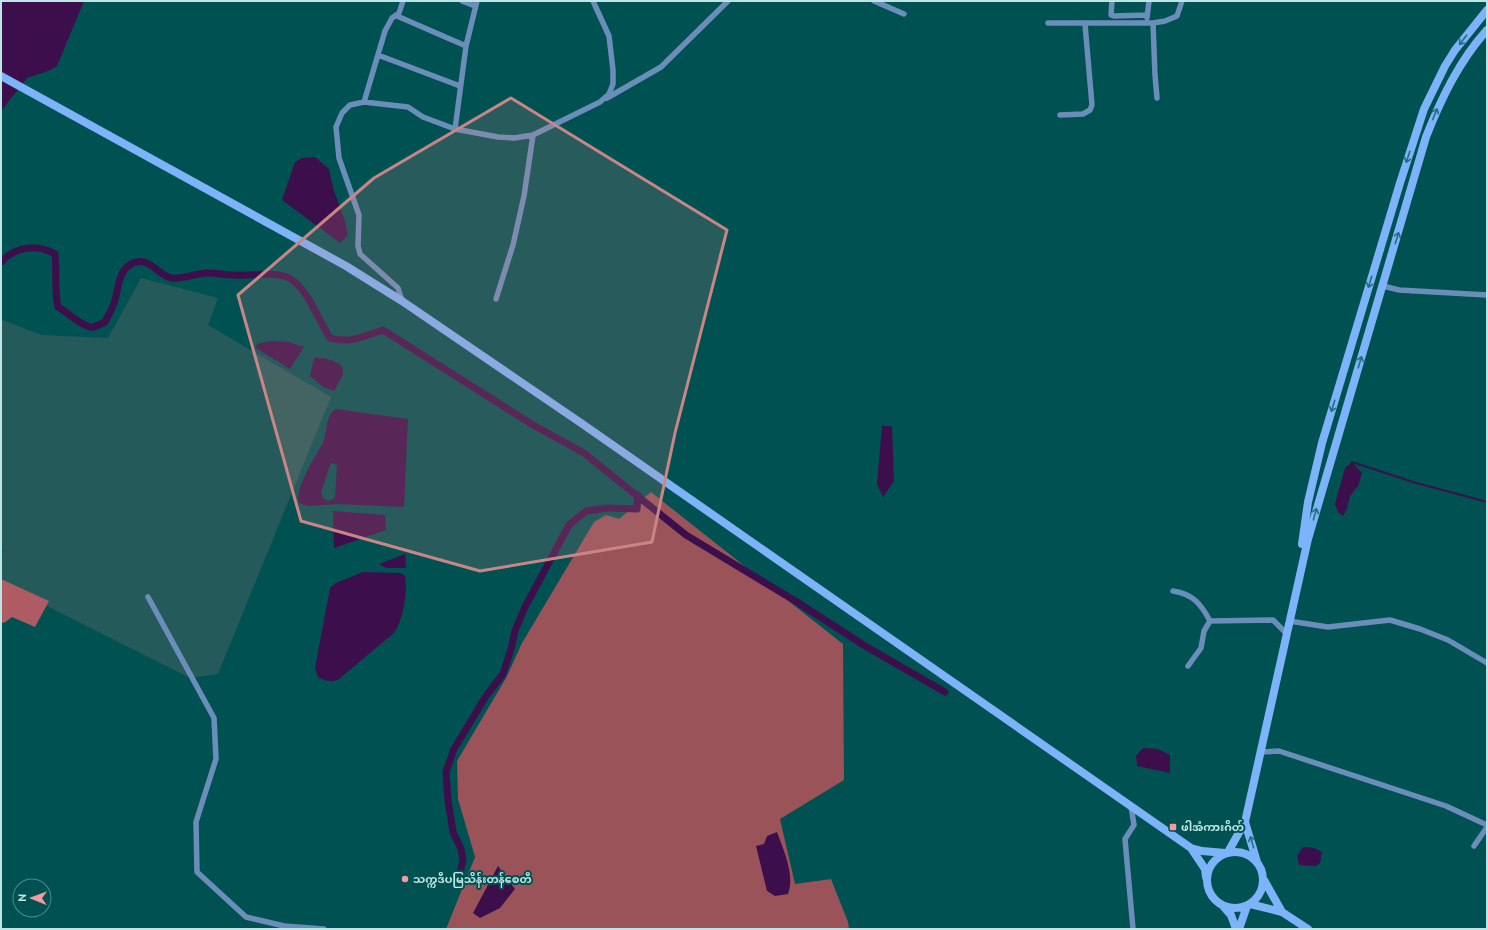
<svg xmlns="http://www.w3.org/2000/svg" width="1488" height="930" font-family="Ubuntu,'Noto Sans Myanmar',sans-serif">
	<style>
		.built { fill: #245a5a }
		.green { fill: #995359 }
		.forest { fill: #af5b63 }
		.water { fill: #3c0f4c; fill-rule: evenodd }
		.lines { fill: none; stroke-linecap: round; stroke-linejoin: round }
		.stream { stroke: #3c0f4c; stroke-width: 2 }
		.canal { stroke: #3c0f4c; stroke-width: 7 }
		.minor { stroke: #6b8db9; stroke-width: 5.5 }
		.secondary { stroke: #7db3f9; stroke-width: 8 }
		.oneway { stroke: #266e84 }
		.marked { fill: #ca8686; fill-opacity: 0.2; stroke: #ca8686; stroke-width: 3; stroke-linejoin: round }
		.poi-dot { fill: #f49aa1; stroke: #005152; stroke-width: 1.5 }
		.labels { text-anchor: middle; stroke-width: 4; stroke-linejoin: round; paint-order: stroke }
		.poi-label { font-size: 11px; font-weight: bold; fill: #bde5e5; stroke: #005152; text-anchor: start }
	</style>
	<rect width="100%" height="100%" fill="#005152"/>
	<!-- built -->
	<path class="built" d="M 141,278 L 218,298 L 208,325 L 331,397 L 218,674 L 190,678 L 1,583 L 1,558 L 3,550 L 1,548 L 1,319 L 41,335 L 108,338 Z"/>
	<!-- green -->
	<path class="green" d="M 651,492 L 843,644 L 844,780 L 780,819 L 795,884 L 831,879 L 848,922 L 849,929 L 446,929 L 475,857 L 458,799 L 457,761 L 506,678 L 522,643 L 594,522 L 606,515 L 619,519 Z"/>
	<!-- forest -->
	<path class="forest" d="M 1,579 L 49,601 L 35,627 L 12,617 L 4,623 L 1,622 Z"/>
	<!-- water -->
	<path class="water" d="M 1,1 L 84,1 L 57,66 L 48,71 L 27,78 L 1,111 Z
		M 315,157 L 329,169 L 333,188 L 345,221 L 348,235 L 340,243 L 282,200 L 295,162 L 302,158 Z
		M 270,341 L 289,342 L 304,347 L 290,369 L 256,348 L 257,344 Z
		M 314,358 C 325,357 333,360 342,366 L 343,375 L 334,391 L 323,387 L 310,376 Z
		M 336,409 L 408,419 L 404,507 L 337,504 L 308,506 L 299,503 C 294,490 316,455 323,443 C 327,433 326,413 336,409 ZM 332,463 L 337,465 L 335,498 L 329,501 L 323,498 L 321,493 L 330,465 Z
		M 882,426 L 892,426 L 894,481 L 883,497 L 877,484 Z
		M 1352,462 L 1362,473 L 1358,486 L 1350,496 L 1347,509 L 1343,516 L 1338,512 L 1335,504 L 1345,468 Z
		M 333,511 L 385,515 L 386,530 L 334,548 Z
		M 405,554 L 406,568 L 386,568 L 379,564 Z
		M 363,572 L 401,573 L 405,576 C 408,592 403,620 394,633 L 339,679 C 333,683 324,681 318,677 L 315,668 L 330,588 L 336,583 Z
		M 1143,748 L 1158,749 L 1170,755 L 1170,773 L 1137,766 L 1136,756 Z
		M 777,832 C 784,851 795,875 788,894 L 775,896 L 767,891 L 756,846 L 764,844 L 767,836 Z
		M 1303,847 L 1314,848 L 1322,852 L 1320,863 L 1316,866 L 1299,865 L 1297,856 Z
		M 498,866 L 515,889 L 500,908 L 480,918 L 473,913 Z"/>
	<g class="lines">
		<!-- stream -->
		<path class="stream" d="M 1352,462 L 1413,482 L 1487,502"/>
		<!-- canal -->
		<path class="canal" d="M 1,262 C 16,246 37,244 55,254 C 57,272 54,289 58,307 C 66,311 85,329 93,327 C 97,326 101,324 105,322 C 108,316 112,309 114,303 C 119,290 117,270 133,263 C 149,256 158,275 171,278 C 183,280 195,273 207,273 C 216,273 225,275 234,275 C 251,277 276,270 291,279 C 308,290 319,321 330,338 C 350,344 364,336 383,330 L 533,425 L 584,453 L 686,535 L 797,602 L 865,646 L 945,692
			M 458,881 L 463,860 L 461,849 L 453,832 L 448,800 L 446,772 L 454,749 L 486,696 L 503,674 L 511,649 L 515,631 L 524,609 L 569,525 L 586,511 L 607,508 L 637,509 L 638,495"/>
		<!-- minor -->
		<path class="minor" d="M 462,1 L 475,6
			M 874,1 L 904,14
			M 1112,1 L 1111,15 L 1114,16 L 1147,15
			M 397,16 L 466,46
			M 1147,18 L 1149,1
			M 1048,23 L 1153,23
			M 378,55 L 460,86
			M 607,98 L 661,67 L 728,1
			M 1157,98 L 1155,75 L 1153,23 L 1165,21 L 1177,16 L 1182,1
			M 364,102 L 385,31 L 392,18 L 399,13 L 403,1
			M 1060,115 L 1083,114 L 1090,110 L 1092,105 L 1085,24
			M 455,129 L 466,46 L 477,1
			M 1383,286 L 1399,290 L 1487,295
			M 496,299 L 513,245 L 524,196 L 533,135
			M 402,301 L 398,288 L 360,254 L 358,246 L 359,215 L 339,158 L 336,127 L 342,113 L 350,105 L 364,102 L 408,107 L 423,117 L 455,129 L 498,137 L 514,138 L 533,135 L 600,102 L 609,94 L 613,84 L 613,70 L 609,36 L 593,1
			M 1173,591 C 1193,594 1201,604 1210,621
			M 148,597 L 214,718 L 216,759 L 196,822 L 197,872 L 246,917 L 284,926 L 324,929
			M 1289,621 L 1328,627 L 1390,620 L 1420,629 L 1448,640 L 1487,663
			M 1188,666 L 1201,648 L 1204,631 L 1210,621 L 1273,620 L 1286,633
			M 1261,752 L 1279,751 L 1446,806 L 1487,825
			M 1131,806 L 1134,825 L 1125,839 L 1133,929
			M 1474,846 L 1487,827"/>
		<!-- secondary -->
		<path class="secondary" d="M 1,76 L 346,266 L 402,301 L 581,423 L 1191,848 L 1202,851 L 1225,853
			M 1302,544 L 1308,502 L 1322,443 L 1400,183 L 1424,109 L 1445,66 L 1455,50 L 1487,10
			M 1245,822 L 1257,862
			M 1191,848 L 1205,869 L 1206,877
			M1207 880a28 28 0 1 1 56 0a28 28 0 1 1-56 0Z
			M 1228,852 L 1245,822 L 1308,539 L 1426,137 C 1441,99 1459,61 1487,30
			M 1264,880 L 1282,912
			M 1250,904 L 1282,912 L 1308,929
			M 1224,907 L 1231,915 L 1236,929
			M 1239,929 L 1247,906"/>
	</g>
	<!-- one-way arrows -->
	<defs><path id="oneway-shaft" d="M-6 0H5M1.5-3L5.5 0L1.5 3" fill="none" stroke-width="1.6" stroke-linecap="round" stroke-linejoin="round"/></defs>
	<g class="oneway">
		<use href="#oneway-shaft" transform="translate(1463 40) rotate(127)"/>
		<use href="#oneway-shaft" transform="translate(1435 114) rotate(-68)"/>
		<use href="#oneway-shaft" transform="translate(1408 157) rotate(108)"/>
		<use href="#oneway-shaft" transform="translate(1397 238) rotate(-73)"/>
		<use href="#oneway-shaft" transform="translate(1370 282) rotate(107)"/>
		<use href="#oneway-shaft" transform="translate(1360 362) rotate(-73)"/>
		<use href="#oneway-shaft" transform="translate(1333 406) rotate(107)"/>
		<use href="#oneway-shaft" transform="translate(1315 514) rotate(-74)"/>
		<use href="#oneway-shaft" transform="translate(1252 842) rotate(-106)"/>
	</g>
	<!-- marked area -->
	<path class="marked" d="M 511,98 L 727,230 L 675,433 L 652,542 L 480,571 L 301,521 L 238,295 L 374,178 Z"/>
	<!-- markers -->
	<g class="poi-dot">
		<rect x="1169" y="823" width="8" height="8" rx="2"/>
		<circle cx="405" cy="879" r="4"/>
	</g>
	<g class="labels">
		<!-- poi labels -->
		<g class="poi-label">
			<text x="1181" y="831">ဖါအံကားဂိတ်</text>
			<text x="413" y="883">သက္ကဒီပမြသိန်းတန်စေတီ</text>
		</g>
	</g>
	<!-- border -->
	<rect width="1488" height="930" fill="none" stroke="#bde5e5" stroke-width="4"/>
	<!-- north arrow -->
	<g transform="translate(32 898) rotate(271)"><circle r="19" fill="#005152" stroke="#4c8c8d"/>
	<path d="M0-3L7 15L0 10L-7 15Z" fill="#f49aa1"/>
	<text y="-6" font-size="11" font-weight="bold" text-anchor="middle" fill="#bde5e5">N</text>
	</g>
</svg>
